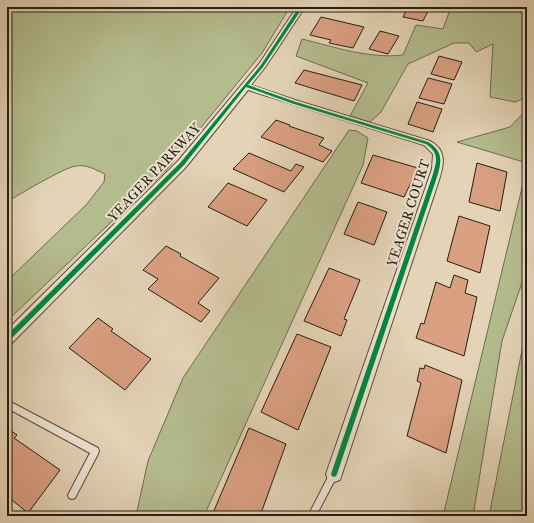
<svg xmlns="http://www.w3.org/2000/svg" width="534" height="523" font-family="'IM FELL Great Primer',serif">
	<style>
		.green { fill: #b4bc8e; stroke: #6d6d50 }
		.building { fill: #daa082; stroke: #261e13 }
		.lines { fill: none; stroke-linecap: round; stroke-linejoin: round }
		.service-casing { stroke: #564b3c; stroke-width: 2 }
		.minor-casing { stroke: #564b3c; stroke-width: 2 }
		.service { fill: #ede2d0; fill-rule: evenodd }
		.minor { fill: #ede2d0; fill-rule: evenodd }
		.cycleway-casing { stroke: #ede2d0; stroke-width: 3 }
		.cycleway { fill: #00873e; fill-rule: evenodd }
		.labels { text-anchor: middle; stroke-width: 4; stroke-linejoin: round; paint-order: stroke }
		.street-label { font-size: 14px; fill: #261e13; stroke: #ede2d0 }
	</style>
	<rect width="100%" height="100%" fill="#e4d3b6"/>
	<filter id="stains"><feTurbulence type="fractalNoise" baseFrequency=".005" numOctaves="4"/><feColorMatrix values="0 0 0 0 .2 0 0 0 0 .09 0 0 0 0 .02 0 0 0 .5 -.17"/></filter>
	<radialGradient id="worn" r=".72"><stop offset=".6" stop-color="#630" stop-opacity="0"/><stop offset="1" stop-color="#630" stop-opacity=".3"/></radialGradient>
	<!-- green -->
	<path class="green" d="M 7,7 L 290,7 L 262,53 L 167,169 L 7,321 L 7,281 L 87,204 L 104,182 L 105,174 C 96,170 86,164 76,166 C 65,167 18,195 7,202 Z
		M 451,7 L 467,7 L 480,11 L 485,7 L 527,7 L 527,97 L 515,102 L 490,97 L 493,44 L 476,52 L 469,43 L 454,43 L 408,64 L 381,112 L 370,122 L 350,116 L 368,83 L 296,56 L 302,39 C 335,47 369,59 403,55 L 416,25 L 443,29 Z
		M 527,109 L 527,163 L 457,142 L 510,127 Z
		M 349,130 L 357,131 L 368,138 L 363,165 L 204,516 L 136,516 L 148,461 L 183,378 Z
		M 527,167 L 527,268 L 502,341 L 473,516 L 443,516 Z
		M 527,325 L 527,516 L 489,516 Z"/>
	<!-- building -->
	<path class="building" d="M 408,7 L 430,7 L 423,21 L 403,17 Z
		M 321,17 L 364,27 L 353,48 L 329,43 L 331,40 L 310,35 Z
		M 380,31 L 399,36 L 388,54 L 369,49 Z
		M 439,56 L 462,62 L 454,80 L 431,74 Z
		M 304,70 L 362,85 L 354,101 L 295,83 Z
		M 428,78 L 452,84 L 444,104 L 419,98 Z
		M 417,102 L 442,109 L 433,132 L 408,124 Z
		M 276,120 L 290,125 L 289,126 L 324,138 L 319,145 L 332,151 L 323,162 L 261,137 Z
		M 249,153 L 291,171 L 296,164 L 304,167 L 284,192 L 233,169 Z
		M 373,155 L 418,168 L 404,197 L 361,183 Z
		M 477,163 L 507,172 L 500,211 L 469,202 Z
		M 228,183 L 267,200 L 247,226 L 208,207 Z
		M 358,202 L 387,212 L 374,245 L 344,234 Z
		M 459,216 L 490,226 L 480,273 L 447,261 Z
		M 166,246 L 181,254 L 180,256 L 219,278 L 198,303 L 210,311 L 201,322 L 148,289 L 158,279 L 143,270 Z
		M 329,268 L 360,280 L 344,319 L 347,320 L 341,336 L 304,321 Z
		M 454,275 L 468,280 L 465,293 L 477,297 L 464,356 L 416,338 L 421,323 L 424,324 L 436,282 L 450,288 Z
		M 98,318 L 113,329 L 111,331 L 151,359 L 125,390 L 69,348 Z
		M 297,334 L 331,347 L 298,430 L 261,412 Z
		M 425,365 L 462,380 L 446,453 L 407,436 L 421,383 L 417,381 L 420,368 L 424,369 Z
		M 7,428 L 17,435 L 14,438 L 60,470 L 28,513 L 7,496 Z
		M 249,428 L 286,444 L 260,516 L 219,516 L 213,513 Z"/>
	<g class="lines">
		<!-- service casing -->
		<g class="service-casing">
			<path id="service" d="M 335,7 L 368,9 L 369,7 L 373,7 L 369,11 L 337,8 Z
				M 7,400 L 98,448 L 99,451 L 98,454 L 75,498 L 72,499 L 69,498 L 68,495 L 90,453 L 7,408 Z
				M 334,470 L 337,471 L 338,474 L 316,516 L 308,516 L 331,471 Z"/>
		</g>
		<!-- minor casing -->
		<g class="minor-casing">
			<path id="minor" d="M 297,7 L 305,7 L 266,66 L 251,85 L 298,101 L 430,141 C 447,150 444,164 439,180 L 342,474 L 340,480 L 334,482 L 328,480 L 326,474 L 432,169 L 433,154 L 424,145 L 248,90 L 186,167 L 12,343 L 7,345 L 7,330 L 178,161 L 259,64 Z"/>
		</g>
		<!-- service -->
		<use href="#service" class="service"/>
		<!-- minor -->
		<use href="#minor" class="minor"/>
		<!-- cycleway casing -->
		<g class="cycleway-casing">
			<path id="cycleway" d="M 299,7 L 303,7 L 263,67 L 248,85 L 296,102 L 428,142 C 445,152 441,164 436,180 L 337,474 L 336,476 L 334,477 L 332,476 L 331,474 L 433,174 C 437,160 439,153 426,144 L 294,104 L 246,87 L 184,165 L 9,341 L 7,342 L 7,335 L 180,163 L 261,65 Z"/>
		</g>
		<!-- cycleway -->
		<use href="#cycleway" class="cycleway"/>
	</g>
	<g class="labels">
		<!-- street labels -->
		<g class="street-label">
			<text transform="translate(154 172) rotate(-47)" y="5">YEAGER PARKWAY</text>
			<text transform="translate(408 213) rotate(-72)" y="5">YEAGER COURT</text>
		</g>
	</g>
	<!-- margin -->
	<rect width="534" height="523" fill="none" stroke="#e4d3b6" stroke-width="24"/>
	<rect x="8" y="8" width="518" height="507" fill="none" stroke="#261e13" stroke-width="2"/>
	<rect x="12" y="12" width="510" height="499" fill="none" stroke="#261e13"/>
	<rect width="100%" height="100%" filter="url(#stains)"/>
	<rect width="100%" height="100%" fill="url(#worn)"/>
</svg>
